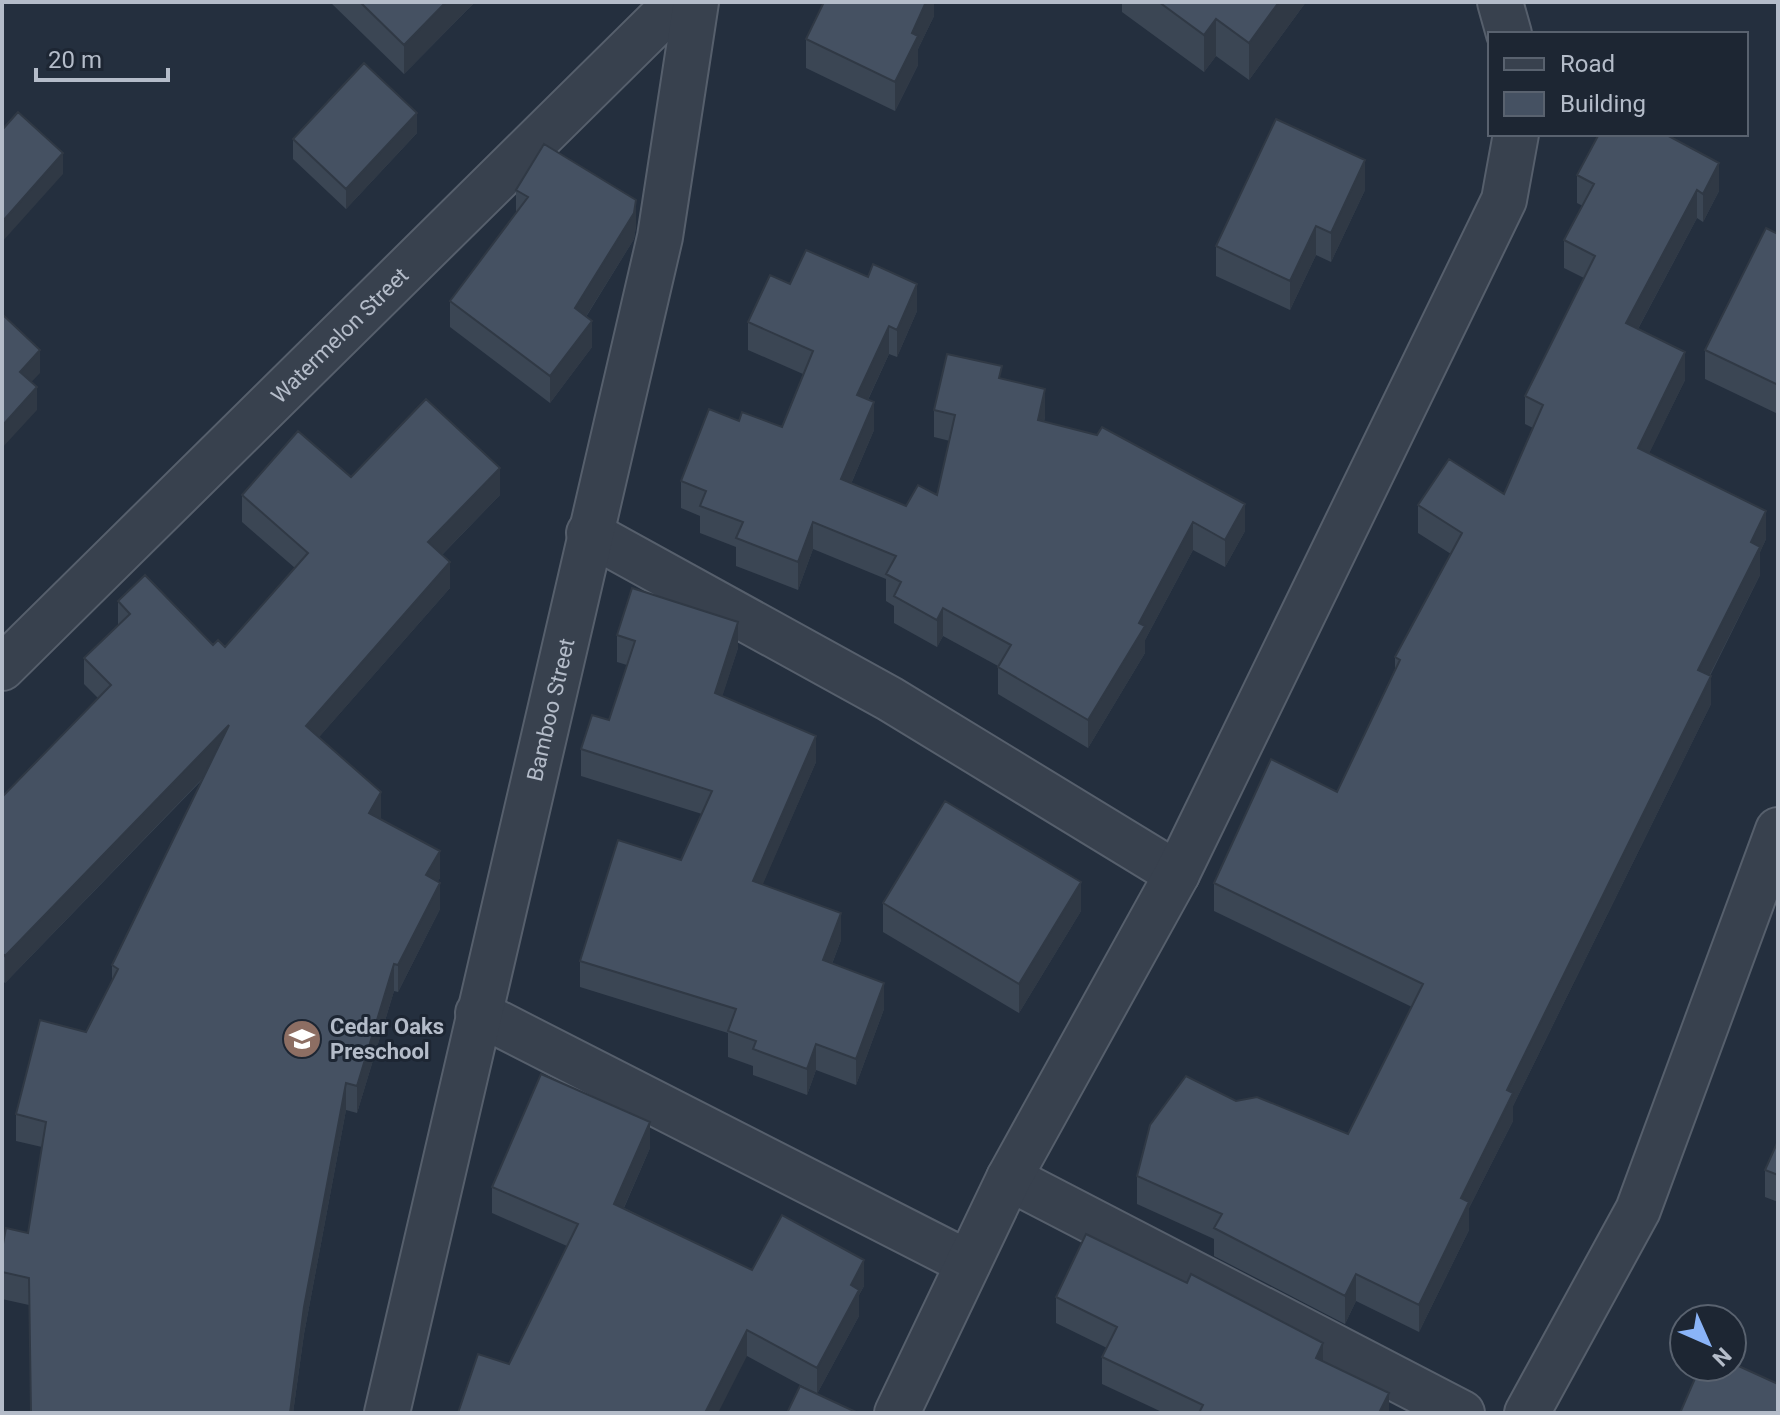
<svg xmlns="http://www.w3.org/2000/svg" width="1780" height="1415" font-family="Roboto,sans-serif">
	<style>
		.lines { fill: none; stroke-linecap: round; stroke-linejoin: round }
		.minor-casing { stroke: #565f6c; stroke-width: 48 }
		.minor { stroke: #38414e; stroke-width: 44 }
		.wall { fill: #3b4654 }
		.shaded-wall { fill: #303945 }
		.building { fill: #455162; stroke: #303945; stroke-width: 2 }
		.labels { text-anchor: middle; stroke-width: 6; stroke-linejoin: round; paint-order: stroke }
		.street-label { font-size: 22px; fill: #b4bcc9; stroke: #1d2633 }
		.poi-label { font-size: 22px; font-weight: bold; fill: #b4bcc9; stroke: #1d2633; text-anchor: start }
	</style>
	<rect width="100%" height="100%" fill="#242f3e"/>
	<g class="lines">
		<!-- minor casing -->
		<g class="minor-casing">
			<g id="minor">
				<path d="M 1500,2 L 1509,34"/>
				<path d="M 589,533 L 890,699 L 1177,874"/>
				<path id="s1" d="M 2,668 L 677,2"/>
				<path d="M 478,1013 L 968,1263"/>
				<path d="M 1009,1178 L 1462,1413"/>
				<path id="s2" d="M 387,1413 L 660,237 L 696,2"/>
				<path d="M 897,1413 L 1009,1178 L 1177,874 L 1504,200 L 1516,134"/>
				<path d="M 1527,1413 L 1638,1210 L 1778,830"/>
			</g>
		</g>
		<!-- minor -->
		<use href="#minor" class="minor"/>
	</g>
	<!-- wall -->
	<path class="wall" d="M 330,2 L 475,2 L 404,74 Z
		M 934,2 L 934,16 L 918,49 L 918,65 L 895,111 L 806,68 L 806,39 Z
		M 1122,2 L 1306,2 L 1249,80 L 1216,56 L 1204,72 L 1122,12 Z
		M 417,133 L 346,209 L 293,159 L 293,139 Z
		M 1577,175 L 1719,191 L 1703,222 L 1697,218 L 1638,329 L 1685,380 L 1649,453 L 1766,539 L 1760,552 L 1760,575 L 1710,676 L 1711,704 L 1513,1106 L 1513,1121 L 1469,1208 L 1469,1230 L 1419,1332 L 1356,1301 L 1345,1324 L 1214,1256 L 1214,1239 L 1137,1204 L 1137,1176 L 1236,1101 L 1348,1134 L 1412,1007 L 1214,911 L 1214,883 L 1337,792 L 1395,669 L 1395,657 L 1451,554 L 1418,533 L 1418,505 L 1504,494 L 1533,428 L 1525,424 L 1525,396 L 1584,278 L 1564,268 L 1564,240 L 1583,206 L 1577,203 Z
		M 516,190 L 636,226 L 634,239 L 586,317 L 592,347 L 550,403 L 450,327 L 450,301 L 516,213 Z
		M 1365,190 L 1331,262 L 1316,255 L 1290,310 L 1216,276 L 1216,246 Z
		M 1778,234 L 1778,414 L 1705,379 L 1705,350 Z
		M 790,284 L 917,311 L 897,357 L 889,354 L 868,400 L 874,430 L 851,484 L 906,506 L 937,495 L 950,441 L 934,437 L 934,410 L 1002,379 L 1045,416 L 1044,422 L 1245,531 L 1225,567 L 1193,550 L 1145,640 L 1145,653 L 1088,748 L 998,694 L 998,666 L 943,636 L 937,647 L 894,623 L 894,606 L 886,601 L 886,579 L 813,549 L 798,590 L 736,566 L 736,547 L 700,533 L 700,516 L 681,508 L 681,481 L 739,421 L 782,427 L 803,374 L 748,350 L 748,322 Z
		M 351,477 L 500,495 L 442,555 L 450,588 L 319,737 L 380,819 L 440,878 L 438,881 L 440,909 L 398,992 L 394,991 L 357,1113 L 346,1110 L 304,1334 L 293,1413 L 31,1413 L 29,1305 L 2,1299 L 2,1249 L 28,1233 L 42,1147 L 16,1141 L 16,1114 L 86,1032 L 112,982 L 112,965 L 203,779 L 5,983 L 2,980 L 2,797 L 98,698 L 84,684 L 84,658 L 118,626 L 118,601 L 213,645 L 225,647 L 295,568 L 242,522 L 242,495 Z
		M 617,635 L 738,648 L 722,696 L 816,762 L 762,885 L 841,940 L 832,964 L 884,1009 L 856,1085 L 816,1070 L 807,1095 L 753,1075 L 753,1066 L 728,1057 L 728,1033 L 580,987 L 580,961 L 681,860 L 702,814 L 581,776 L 581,749 L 609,720 L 627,665 L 617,662 Z
		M 883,903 L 1081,911 L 1019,1013 L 883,932 Z
		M 1778,1141 L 1778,1202 L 1765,1197 L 1765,1170 Z
		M 650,1148 L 624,1208 L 752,1270 L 864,1286 L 859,1295 L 859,1316 L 817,1394 L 747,1356 L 509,1364 L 567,1246 L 492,1213 L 492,1187 Z
		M 1056,1297 L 1323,1361 L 1389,1413 L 1164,1413 L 1102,1384 L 1102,1357 L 1107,1348 L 1056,1323 Z"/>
	<!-- shaded-wall -->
	<path class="shaded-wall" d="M 446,2 L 475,2 L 404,74 L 404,45 Z
		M 926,2 L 934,2 L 934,16 L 918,49 L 918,65 L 895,111 L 895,82 L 912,33 Z
		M 1279,2 L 1306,2 L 1249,80 L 1249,43 Z
		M 1216,19 L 1216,56 L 1204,72 L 1204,35 Z
		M 417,113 L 417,133 L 346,209 L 346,189 Z
		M 63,153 L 63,174 L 2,242 L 2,222 Z
		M 1365,160 L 1365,190 L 1331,262 L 1331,233 Z
		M 1719,163 L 1719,191 L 1703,222 L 1703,194 Z
		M 1697,190 L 1697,218 L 1626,351 L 1626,323 Z
		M 636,200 L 636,226 L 634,239 L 575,334 L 575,308 Z
		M 1316,226 L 1316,255 L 1290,310 L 1290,281 Z
		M 917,284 L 917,311 L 897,357 L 897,330 Z
		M 592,321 L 592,347 L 550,403 L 550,376 Z
		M 889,326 L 889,354 L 857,423 L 857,395 Z
		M 40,350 L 40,373 L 20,394 L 20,372 Z
		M 1685,352 L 1685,380 L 1638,476 L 1638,448 Z
		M 37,387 L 37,410 L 2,448 L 2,426 Z
		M 1045,389 L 1045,416 L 1038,447 L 1038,420 Z
		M 874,402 L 874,430 L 841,507 L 841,479 Z
		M 500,468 L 500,495 L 428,569 L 428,542 Z
		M 1245,504 L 1245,531 L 1225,567 L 1225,540 Z
		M 1766,511 L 1766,539 L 1760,552 L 1760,575 L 1698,698 L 1698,670 L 1751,542 Z
		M 813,522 L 813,549 L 798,590 L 798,562 Z
		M 1193,522 L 1193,550 L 1145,640 L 1145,653 L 1088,748 L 1088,720 Z
		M 450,562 L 450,588 L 306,752 L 306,726 Z
		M 943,608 L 943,636 L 937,647 L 937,620 Z
		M 738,622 L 738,648 L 715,719 L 715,693 Z
		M 1711,676 L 1711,704 L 1513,1106 L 1513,1121 L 1469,1208 L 1469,1230 L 1419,1332 L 1419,1305 L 1461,1198 L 1507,1090 Z
		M 229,725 L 229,751 L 5,983 L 5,956 Z
		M 816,736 L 816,762 L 753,907 L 753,881 Z
		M 381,792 L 381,818 L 369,840 L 369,813 Z
		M 440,851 L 440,878 L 426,902 L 426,875 Z
		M 1081,882 L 1081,911 L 1019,1013 L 1019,984 Z
		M 440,883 L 440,909 L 398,992 L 398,965 Z
		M 841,913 L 841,940 L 823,987 L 823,960 Z
		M 394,964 L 394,991 L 357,1113 L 357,1086 Z
		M 884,983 L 884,1009 L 856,1085 L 856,1059 Z
		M 816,1044 L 816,1070 L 807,1095 L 807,1069 Z
		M 346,1083 L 346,1110 L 304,1334 L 293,1413 L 290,1413 L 304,1307 Z
		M 650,1122 L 650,1148 L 614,1230 L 614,1204 Z
		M 864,1260 L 864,1286 L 859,1295 L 859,1316 L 817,1394 L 817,1368 L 851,1285 Z
		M 1356,1274 L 1356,1301 L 1345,1324 L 1345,1296 Z
		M 747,1330 L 747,1356 L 718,1413 L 705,1413 Z
		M 1323,1343 L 1323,1369 L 1316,1358 Z
		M 1389,1393 L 1389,1413 L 1379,1413 Z"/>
	<!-- building -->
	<path class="building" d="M 360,2 L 446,2 L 404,45 Z
		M 824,2 L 926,2 L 912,33 L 918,36 L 895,82 L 806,39 Z
		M 1159,2 L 1279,2 L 1249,43 L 1216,19 L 1204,35 Z
		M 364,63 L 417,113 L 346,189 L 293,139 Z
		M 18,112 L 63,153 L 2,222 L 2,130 Z
		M 1276,119 L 1365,160 L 1331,233 L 1316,226 L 1290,281 L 1216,246 Z
		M 1599,134 L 1665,134 L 1719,163 L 1703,194 L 1697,190 L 1626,323 L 1685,352 L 1638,448 L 1766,511 L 1751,542 L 1760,547 L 1698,670 L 1711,676 L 1507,1090 L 1513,1093 L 1461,1198 L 1469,1202 L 1419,1305 L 1356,1274 L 1345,1296 L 1214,1228 L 1222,1214 L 1137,1176 L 1150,1125 L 1186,1076 L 1236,1101 L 1257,1097 L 1348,1134 L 1423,984 L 1214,883 L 1271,759 L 1337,792 L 1400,660 L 1395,657 L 1462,533 L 1418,505 L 1449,459 L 1504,494 L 1543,405 L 1525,396 L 1595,256 L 1564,240 L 1594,184 L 1577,175 Z
		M 544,144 L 636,200 L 634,213 L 575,308 L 592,321 L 550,376 L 450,301 L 528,197 L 516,190 Z
		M 1766,228 L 1778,234 L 1778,385 L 1705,350 Z
		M 806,250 L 868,277 L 873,264 L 917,284 L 897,330 L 889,326 L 857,395 L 874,402 L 841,479 L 906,506 L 918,485 L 937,495 L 955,415 L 934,410 L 947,354 L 1002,366 L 999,378 L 1045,389 L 1038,420 L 1097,435 L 1102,427 L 1245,504 L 1225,540 L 1193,522 L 1139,623 L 1145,626 L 1088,720 L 998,667 L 1011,645 L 943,608 L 937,620 L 894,596 L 901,582 L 886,574 L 896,556 L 813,522 L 798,562 L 736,538 L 743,522 L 700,506 L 706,491 L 681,481 L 709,409 L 739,421 L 742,412 L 782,427 L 813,351 L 748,322 L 770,275 L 790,284 Z
		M 2,314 L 40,350 L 20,372 L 37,387 L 2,426 Z
		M 426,399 L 500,468 L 428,542 L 450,562 L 306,726 L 381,792 L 369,813 L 440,851 L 426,875 L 440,883 L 398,965 L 394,964 L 357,1086 L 346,1083 L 304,1307 L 290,1413 L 140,1412 L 140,1413 L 31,1413 L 29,1278 L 2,1272 L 2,1249 L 6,1228 L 28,1233 L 46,1122 L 16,1114 L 40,1020 L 86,1032 L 118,969 L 112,965 L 229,725 L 5,956 L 2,953 L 2,797 L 111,685 L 84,658 L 130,614 L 118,601 L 145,575 L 213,645 L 218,640 L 225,647 L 308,553 L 242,495 L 298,431 L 351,477 Z
		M 632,588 L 738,622 L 715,693 L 816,736 L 753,881 L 841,913 L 823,960 L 884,983 L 856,1059 L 816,1044 L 807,1069 L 753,1049 L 756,1041 L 728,1031 L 736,1009 L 580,961 L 618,840 L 681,860 L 712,791 L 581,749 L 592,715 L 609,720 L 635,641 L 617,635 Z
		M 945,801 L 1081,882 L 1019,984 L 883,903 Z
		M 541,1074 L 650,1122 L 614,1204 L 752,1270 L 782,1215 L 864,1260 L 851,1285 L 859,1290 L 817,1368 L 747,1330 L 705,1413 L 458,1413 L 478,1354 L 509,1364 L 578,1224 L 492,1187 Z
		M 1778,1141 L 1778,1175 L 1765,1170 Z
		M 1086,1234 L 1187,1283 L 1191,1274 L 1323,1343 L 1316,1358 L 1389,1393 L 1379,1413 L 1199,1413 L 1203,1405 L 1102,1357 L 1117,1327 L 1056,1297 Z
		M 1732,1363 L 1778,1384 L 1778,1413 L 1680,1413 L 1700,1367 L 1732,1367 Z
		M 800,1386 L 858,1413 L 787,1413 Z"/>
	<!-- icons -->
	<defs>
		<g id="school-disc" transform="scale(2)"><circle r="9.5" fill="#8d6e63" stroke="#1d2633"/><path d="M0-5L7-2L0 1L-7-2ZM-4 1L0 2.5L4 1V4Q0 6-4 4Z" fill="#fff"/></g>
	</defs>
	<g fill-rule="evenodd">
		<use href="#school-disc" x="302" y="1039"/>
	</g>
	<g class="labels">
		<!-- street labels -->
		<g class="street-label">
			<text dy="8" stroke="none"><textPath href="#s1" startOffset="474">Watermelon Street</textPath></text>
			<text dy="8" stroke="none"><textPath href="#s2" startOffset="722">Bamboo Street</textPath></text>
		</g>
		<!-- poi labels -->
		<g class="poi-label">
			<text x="330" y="1034">Cedar Oaks<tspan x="330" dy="25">Preschool</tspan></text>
		</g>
	</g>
	<!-- border -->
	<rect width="1780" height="1415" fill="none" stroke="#b4bcc9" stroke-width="8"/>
	<!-- legend -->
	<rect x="1488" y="32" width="260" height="104" fill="#1d2633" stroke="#59626f" stroke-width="2"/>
	<rect x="1504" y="58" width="40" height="12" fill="#38414e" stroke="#59626f" stroke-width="2"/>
	<text x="1560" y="72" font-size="24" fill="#b4bcc9">Road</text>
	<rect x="1504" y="92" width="40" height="24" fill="#455162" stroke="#59626f" stroke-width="2"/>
	<text x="1560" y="112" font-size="24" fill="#b4bcc9">Building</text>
	<!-- north arrow -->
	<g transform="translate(1708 1343) rotate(135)"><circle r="38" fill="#1d2633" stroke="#59626f" stroke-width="2"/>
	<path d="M0-6L14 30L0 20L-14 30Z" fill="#8ab4f8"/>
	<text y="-12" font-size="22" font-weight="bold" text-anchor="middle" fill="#b4bcc9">N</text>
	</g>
	<!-- scale -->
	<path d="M36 68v12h132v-12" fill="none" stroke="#b4bcc9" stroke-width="4"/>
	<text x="48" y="68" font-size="24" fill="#b4bcc9" stroke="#1d2633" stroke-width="6" paint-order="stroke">20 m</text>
</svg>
